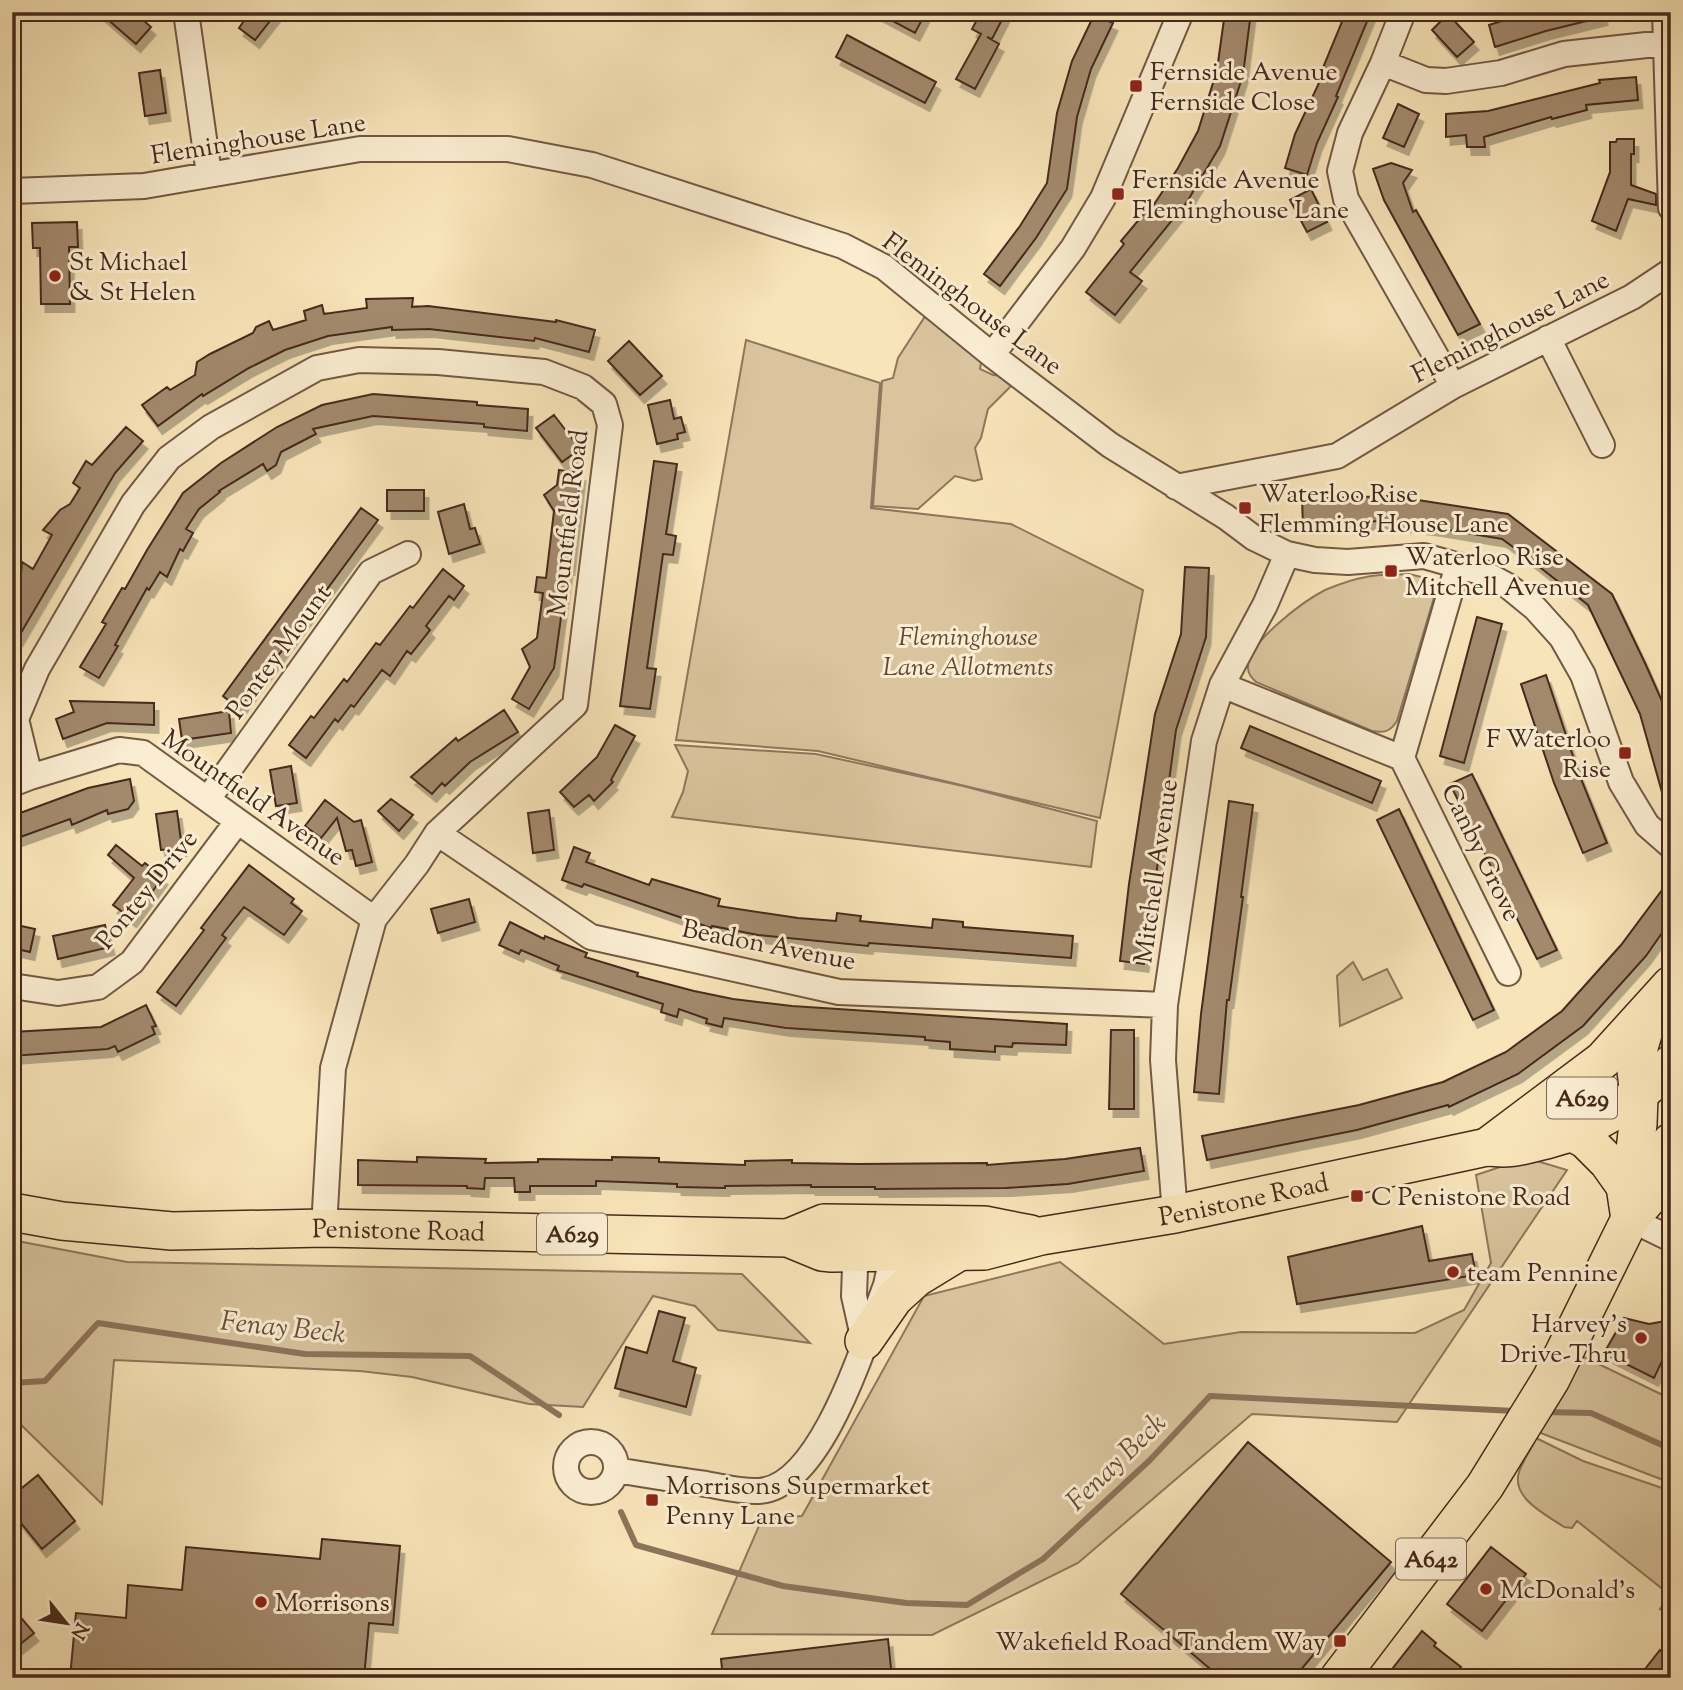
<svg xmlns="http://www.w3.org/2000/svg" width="1683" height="1690" font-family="'Sorts Mill Goudy',serif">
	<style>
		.green { fill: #d9c49d; stroke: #90765c; stroke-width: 2 }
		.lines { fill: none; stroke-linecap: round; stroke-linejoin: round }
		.stream { stroke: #8d735a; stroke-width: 6 }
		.building { fill: #a38a6d; stroke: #47291c; stroke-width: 2; filter: url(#shadow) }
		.minor-casing { stroke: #735843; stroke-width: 28 }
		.highway-casing { stroke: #47291c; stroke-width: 40 }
		.minor { stroke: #faedd1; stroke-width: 24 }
		.highway { stroke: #f7e4b8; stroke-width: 37 }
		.poi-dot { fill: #8f2418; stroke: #faedd1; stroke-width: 2.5 }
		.labels { text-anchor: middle; stroke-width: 6; stroke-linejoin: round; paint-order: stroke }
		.shield { fill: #faedd1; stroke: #7d6452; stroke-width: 2 }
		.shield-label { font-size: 24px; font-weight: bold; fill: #47291c }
		.poi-label { font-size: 26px; fill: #47291c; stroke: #faedd1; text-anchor: start }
		.street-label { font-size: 26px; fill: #47291c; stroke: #faedd1 }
		.park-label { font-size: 26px; font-style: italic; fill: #644836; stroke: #faedd1 }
		.water-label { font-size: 28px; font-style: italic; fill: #6a4e3b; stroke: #faedd1 }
	</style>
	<defs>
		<filter id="shadow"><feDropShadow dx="4.5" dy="8" stdDeviation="0" flood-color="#0004"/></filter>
	</defs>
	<rect width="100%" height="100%" fill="#f7e4b8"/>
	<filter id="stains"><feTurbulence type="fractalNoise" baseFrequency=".00286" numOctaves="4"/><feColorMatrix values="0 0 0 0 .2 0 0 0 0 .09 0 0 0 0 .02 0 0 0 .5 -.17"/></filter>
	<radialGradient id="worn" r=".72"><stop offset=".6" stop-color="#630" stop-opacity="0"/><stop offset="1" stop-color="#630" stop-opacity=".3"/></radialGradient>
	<!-- green -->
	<path class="green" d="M 939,315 L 982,357 L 980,369 L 993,375 L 1006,376 L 1011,386 L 988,409 L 981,438 L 975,448 L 982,479 L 974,481 L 955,476 L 918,509 L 873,506 L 882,381 L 893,378 L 898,358 L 924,318 Z
		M 746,340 L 880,383 L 871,508 L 1011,524 L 1143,590 L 1100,818 L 818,751 L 676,740 Z
		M 1409,574 L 1430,579 L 1436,591 L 1397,721 C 1390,732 1384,733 1372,731 L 1256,682 C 1252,678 1248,674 1248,668 C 1246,643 1304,601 1325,590 C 1337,585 1353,579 1366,577 C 1380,574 1395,575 1409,574 Z
		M 675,745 L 816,754 L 963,786 L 1097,821 L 1091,867 L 672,817 L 683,792 L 688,771 Z
		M 1353,962 L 1363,980 L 1387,969 L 1402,998 L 1340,1026 L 1337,976 Z
		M 1527,1158 L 1567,1170 L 1397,1422 L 1252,1414 L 1078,1563 L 932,1635 L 712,1634 L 762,1519 L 802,1516 L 924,1296 L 1060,1262 L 1164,1344 L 1241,1332 L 1415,1333 L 1464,1310 L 1491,1263 L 1476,1175 Z
		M 12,1240 L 127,1262 L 742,1274 L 810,1343 L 718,1330 L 695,1306 L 653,1296 L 583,1407 L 529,1404 L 412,1377 L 360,1371 L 114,1360 L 102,1504 L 12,1416 Z
		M 1584,1357 L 1671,1399 L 1671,1483 L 1538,1432 Z
		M 1536,1438 L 1583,1461 L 1671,1491 L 1671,1617 L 1660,1609 L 1670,1595 L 1577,1521 L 1572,1528 L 1564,1527 C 1545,1514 1511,1498 1519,1472 C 1523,1460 1531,1450 1536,1438 Z"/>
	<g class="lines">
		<!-- stream -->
		<path class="stream" d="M 12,1383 L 45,1381 L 98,1323 L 305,1354 L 470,1356 L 559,1415
			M 1544,1412 L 1591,1413 L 1671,1449
			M 621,1512 L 636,1545 L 783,1586 L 906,1603 L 967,1605 L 1043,1559 L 1150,1460 L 1210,1396 L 1515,1411"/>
	</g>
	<!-- building -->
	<path class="building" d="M 99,12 L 134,12 L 151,27 L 136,44 Z
		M 250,12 L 277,12 L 255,40 L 239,28 Z
		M 876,12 L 926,12 L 915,33 Z
		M 981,12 L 1006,12 L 992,39 L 987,37 L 999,44 L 975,89 L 956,79 L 981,34 L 972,29 Z
		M 1225,12 L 1251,12 L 1243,75 L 1220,146 L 1187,202 L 1130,272 L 1142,281 L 1115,315 L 1086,292 L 1124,244 L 1121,241 L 1147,210 L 1149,212 L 1178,168 L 1198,131 L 1217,70 Z
		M 1346,12 L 1371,12 L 1336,96 L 1338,97 L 1317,143 L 1307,175 L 1285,168 L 1295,134 L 1325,70 L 1322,70 Z
		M 1531,12 L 1602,12 L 1603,17 L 1546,31 L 1495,47 L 1489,25 Z
		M 1448,14 L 1474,42 L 1457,57 L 1432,30 Z
		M 1094,15 L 1113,23 L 1091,69 L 1077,117 L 1067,189 L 1036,238 L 1000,286 L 984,274 L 1020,226 L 1047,183 L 1057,113 L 1072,61 Z
		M 847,35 L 936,82 L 925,103 L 836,57 Z
		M 160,70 L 166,113 L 145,116 L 139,73 Z
		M 1636,77 L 1638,100 L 1586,105 L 1587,110 L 1552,119 L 1551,117 L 1484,137 L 1485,147 L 1467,147 L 1466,135 L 1446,137 L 1446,114 L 1488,111 L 1600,83 L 1599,80 Z
		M 1398,104 L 1419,114 L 1404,147 L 1383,138 Z
		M 1617,139 L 1634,139 L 1634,154 L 1631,154 L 1631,185 L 1656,194 L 1656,205 L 1628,199 L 1616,231 L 1592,221 L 1610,172 L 1610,142 L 1616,142 Z
		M 1391,163 L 1412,170 L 1403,183 L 1413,212 L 1416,210 L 1480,324 L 1458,335 L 1384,200 L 1373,169 Z
		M 1311,189 L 1327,222 L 1307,232 L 1290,200 Z
		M 77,222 L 78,247 L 69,247 L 70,304 L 41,304 L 40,248 L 33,248 L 32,223 Z
		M 413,298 L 412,307 L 428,306 L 556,322 L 556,320 L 595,330 L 589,352 L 535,338 L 534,341 L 429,329 L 392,330 L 392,327 L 328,336 L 285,350 L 249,368 L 203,396 L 202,394 L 158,426 L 142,405 L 167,387 L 170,390 L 195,375 L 197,362 L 210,354 L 253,333 L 256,327 L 269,321 L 273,330 L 306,320 L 304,311 L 322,305 L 324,314 L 367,308 L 366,299 Z
		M 629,341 L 662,376 L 640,395 L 608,361 Z
		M 373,394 L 477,402 L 477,405 L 528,409 L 527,431 L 484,427 L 484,424 L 373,416 L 313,429 L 316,434 L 281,452 L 276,465 L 267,471 L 263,464 L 219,491 L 220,492 L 199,509 L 186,529 L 193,533 L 183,551 L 180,549 L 167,577 L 160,572 L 149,590 L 147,588 L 115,645 L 118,646 L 99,678 L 80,667 L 106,624 L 102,622 L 122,588 L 125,589 L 147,550 L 183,493 L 221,463 L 277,427 L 322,405 Z
		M 670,400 L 674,419 L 681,417 L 685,432 L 677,434 L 678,439 L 657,444 L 648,405 Z
		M 554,415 L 580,449 L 562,462 L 536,428 Z
		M 126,427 L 143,441 L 115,473 L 12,648 L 12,596 L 19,599 L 22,562 L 33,569 L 52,535 L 43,530 L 60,510 L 70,504 L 80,488 L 73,483 L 86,461 L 92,465 Z
		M 654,461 L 677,464 L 666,534 L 676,536 L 673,555 L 663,554 L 647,668 L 656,669 L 650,709 L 620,706 Z
		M 559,470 L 581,473 L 570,567 L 568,567 L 554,668 L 529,709 L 512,699 L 530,667 L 522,649 L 537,638 L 543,593 L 535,592 L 537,577 L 546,578 L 554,511 L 544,495 L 557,485 Z
		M 387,490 L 424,490 L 424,511 L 387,511 Z
		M 1392,496 L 1508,514 L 1612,594 L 1645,663 L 1666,710 L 1671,726 L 1671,803 L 1665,803 L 1640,714 L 1588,605 L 1528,558 L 1502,539 L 1437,528 L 1380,521 L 1303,526 L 1302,499 Z
		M 464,504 L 470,529 L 475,528 L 480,544 L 449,554 L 438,512 Z
		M 361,508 L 378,520 L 239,709 L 223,696 Z
		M 1185,567 L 1209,568 L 1206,637 L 1176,730 L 1144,964 L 1120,961 L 1129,884 L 1155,714 L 1181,634 Z
		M 443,569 L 464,586 L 454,600 L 449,596 L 426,626 L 430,630 L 411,654 L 407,651 L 390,676 L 382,670 L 354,707 L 351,705 L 338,722 L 335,719 L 306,758 L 289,745 L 311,716 L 314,718 L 344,679 L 347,682 L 376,643 L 380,645 L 410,606 L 413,608 Z
		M 1477,617 L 1502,624 L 1464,763 L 1440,756 Z
		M 1546,675 L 1579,774 L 1607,843 L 1583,853 L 1554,783 L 1521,684 Z
		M 70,701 L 154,703 L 154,725 L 107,723 L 63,739 L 56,719 L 74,712 Z
		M 504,710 L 518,732 L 470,762 L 445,786 L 442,783 L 432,794 L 411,777 L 456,738 L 458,741 Z
		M 229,711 L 231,733 L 182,740 L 179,719 Z
		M 615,725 L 635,736 L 611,780 L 613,782 L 594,801 L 589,795 L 574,807 L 560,792 L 597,757 Z
		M 1250,726 L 1381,781 L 1372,803 L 1241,748 Z
		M 291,766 L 297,803 L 276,806 L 270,770 Z
		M 1472,774 L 1557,950 L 1537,959 L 1450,784 Z
		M 130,779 L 134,801 L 128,809 L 108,814 L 107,810 L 72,825 L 70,819 L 12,840 L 12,816 L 88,788 Z
		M 391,799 L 413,815 L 399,831 L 378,811 Z
		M 325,800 L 354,822 L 361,820 L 372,862 L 356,866 L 352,850 L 346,851 L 337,818 L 321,838 L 305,826 Z
		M 1229,801 L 1253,805 L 1241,897 L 1243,897 L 1229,1000 L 1227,1000 L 1219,1094 L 1194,1092 L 1201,1014 Z
		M 1399,809 L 1494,1010 L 1473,1020 L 1377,820 Z
		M 549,810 L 554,850 L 533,853 L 528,813 Z
		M 177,811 L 182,848 L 161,850 L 156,814 Z
		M 116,845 L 142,866 L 145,863 L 163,877 L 132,919 L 113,905 L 134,878 L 108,855 Z
		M 574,847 L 590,853 L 586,862 L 649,885 L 652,879 L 720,899 L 718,906 L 798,918 L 836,921 L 837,913 L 861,916 L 860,921 L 932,928 L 933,919 L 963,922 L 963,927 L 1073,936 L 1071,958 L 869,943 L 868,946 L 758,935 L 712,926 L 711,928 L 584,884 L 582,887 L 562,880 Z
		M 249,865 L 294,899 L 291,903 L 302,911 L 284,935 L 244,907 L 222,935 L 226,938 L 176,1006 L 157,992 L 204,930 L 201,928 Z
		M 1671,878 L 1671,920 L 1646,956 L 1583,1026 L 1518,1074 L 1449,1107 L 1448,1105 L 1357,1130 L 1207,1160 L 1202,1136 L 1359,1105 L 1443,1082 L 1506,1052 L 1562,1011 L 1621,945 Z
		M 469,899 L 475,922 L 438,933 L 431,909 Z
		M 510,922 L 544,939 L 545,936 L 587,953 L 585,957 L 638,973 L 637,976 L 694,991 L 733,999 L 792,1006 L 1067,1024 L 1066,1045 L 1013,1043 L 1012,1047 L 995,1046 L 995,1052 L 950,1049 L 950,1042 L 925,1040 L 925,1037 L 786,1028 L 724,1018 L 722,1027 L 706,1023 L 707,1019 L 679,1009 L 677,1017 L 661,1012 L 663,1004 L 557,970 L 559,966 L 521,950 L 519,954 L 499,945 Z
		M 12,924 L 35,929 L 30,952 L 12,948 Z
		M 105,925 L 110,947 L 58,959 L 53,936 Z
		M 146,1005 L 156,1026 L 152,1027 L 155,1034 L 118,1052 L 115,1046 L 108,1049 L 12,1056 L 12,1032 L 101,1027 Z
		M 1111,1030 L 1134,1030 L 1134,1109 L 1109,1109 Z
		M 1140,1148 L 1144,1171 L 1068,1184 L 1006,1188 L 875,1189 L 875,1187 L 811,1187 L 811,1185 L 725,1186 L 725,1188 L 677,1187 L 677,1184 L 596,1181 L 596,1186 L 530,1186 L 530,1192 L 515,1192 L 514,1178 L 485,1178 L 484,1189 L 467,1188 L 467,1186 L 358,1185 L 358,1160 L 417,1162 L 417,1157 L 486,1159 L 485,1163 L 538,1162 L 538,1159 L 612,1160 L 612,1157 L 659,1158 L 659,1162 L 745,1165 L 745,1161 L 792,1160 L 792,1163 L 858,1164 L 987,1163 L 987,1165 L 1065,1159 Z
		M 1422,1226 L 1429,1261 L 1472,1254 L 1476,1275 L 1297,1304 L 1288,1257 Z
		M 659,1311 L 685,1318 L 673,1361 L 696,1368 L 686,1407 L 615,1388 L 626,1347 L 647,1353 Z
		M 1624,1318 L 1649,1324 L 1671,1320 L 1671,1359 L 1662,1361 L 1654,1378 L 1604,1353 Z
		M 1248,1442 L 1391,1562 L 1294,1678 L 1221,1678 L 1121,1594 Z
		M 38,1475 L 75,1521 L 42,1549 L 12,1512 L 12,1496 Z
		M 322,1539 L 400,1546 L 393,1625 L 369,1623 L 364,1678 L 70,1678 L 76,1613 L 126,1618 L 128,1585 L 182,1590 L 186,1547 L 320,1559 Z
		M 1491,1547 L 1526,1574 L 1482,1631 L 1447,1604 Z
		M 12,1607 L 34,1633 L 12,1651 Z
		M 1422,1631 L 1436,1643 L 1434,1646 L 1461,1667 L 1452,1678 L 1385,1678 Z
		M 888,1639 L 892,1678 L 723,1678 L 721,1659 Z
		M 1660,1650 L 1671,1659 L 1671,1678 L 1638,1678 Z"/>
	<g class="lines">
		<!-- minor casing -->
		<g class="minor-casing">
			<path id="minor" d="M 186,12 L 209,174
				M 1403,12 L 1383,63 L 1350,133 L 1340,171 L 1346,199 L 1453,386
				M 1665,12 L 1671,208
				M 1383,63 L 1426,80 L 1446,81 L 1501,73 L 1564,54 L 1665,43
				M 12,191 L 144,186 L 360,149 L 508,149 L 592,165 L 843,246 L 884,267 L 992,355 L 1110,445 L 1226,517 L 1254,538 L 1287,554 L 1315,560 L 1348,562 L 1424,556 L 1484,573 L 1508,586 L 1535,608 L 1562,638 L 1583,675 L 1621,782 L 1647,825 L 1671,846
				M 1548,338 L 1602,445
				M 992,355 L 1073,248 L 1103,198 L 1181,12
				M 1176,487 L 1337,456 L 1453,386 L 1632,297 L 1671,271
				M 1222,685 L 1402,758 L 1508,973
				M 1402,758 L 1458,565
				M 30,777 L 16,719 L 37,669 L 133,504 L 169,458 L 211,427 L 317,368 L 359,360 L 438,362 L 544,372 L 583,387 L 604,404 L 610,425 L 575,705 L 437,833 L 417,864 L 374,919 L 333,1068 L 324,1228
				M 12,784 L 30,777 L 119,750 L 143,753 L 374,919
				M 208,799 L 371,572 L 408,554
				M 437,833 L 591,937 L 839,992 L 1165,1005
				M 12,986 L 58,993 L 98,987 L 132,962 L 237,822
				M 1175,1214 L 1163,1060 L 1165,1005 L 1204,741 L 1222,685 L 1265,605 L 1287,554
				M 1630,1219 L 1671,1239
				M 856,1238 L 854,1296 L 864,1341
				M566 1467a25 25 0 1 1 50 0a25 25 0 1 1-50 0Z
				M 616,1470 C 646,1475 676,1480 706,1484 C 723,1487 742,1492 759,1491 C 823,1487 866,1337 886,1285 L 889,1271 L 889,1239"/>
		</g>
		<!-- highway casing -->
		<g class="highway-casing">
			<g id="highway">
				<path d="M 1573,1133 L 1586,1140 L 1608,1162 L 1625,1186"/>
				<path d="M 1487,1147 L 1603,1060 L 1671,985"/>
				<path id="s1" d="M 12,1212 L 62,1221 L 172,1231 L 324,1228 L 788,1238 L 822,1252 L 832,1253 L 984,1251 L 1041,1236 L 1175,1214 L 1487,1147 C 1512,1150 1521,1146 1546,1140 C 1596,1127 1635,1102 1671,1064"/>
				<path d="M 1630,1219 L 1625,1186 L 1634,1159 L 1638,1124 L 1639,1096 L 1635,1062 L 1644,1030 L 1651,1015"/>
				<path d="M 788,1238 L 824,1223 L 984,1225 L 1030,1234"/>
				<path d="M 864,1341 L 894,1298 L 916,1278 L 957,1253"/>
				<path d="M 1339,1678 L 1485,1486 L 1551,1379 L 1630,1219 L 1649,1197 L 1671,1142"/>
			</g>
		</g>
		<!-- minor -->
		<use href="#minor" class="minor"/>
		<!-- highway -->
		<use href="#highway" class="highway"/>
	</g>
	<!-- markers -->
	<g class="poi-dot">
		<rect x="1129" y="79" width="14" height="14" rx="3.5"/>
		<rect x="1111" y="187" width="14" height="14" rx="3.5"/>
		<circle cx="55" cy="276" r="7"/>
		<rect x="1238" y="501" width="14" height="14" rx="3.5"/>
		<rect x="1384" y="564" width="14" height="14" rx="3.5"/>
		<rect x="1618" y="746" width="14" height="14" rx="3.5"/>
		<rect x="1350" y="1189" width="14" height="14" rx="3.5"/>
		<circle cx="1453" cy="1272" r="7"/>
		<circle cx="1641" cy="1338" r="7"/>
		<rect x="645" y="1493" width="14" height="14" rx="3.5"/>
		<circle cx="1486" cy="1589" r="7"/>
		<circle cx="261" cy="1602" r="7"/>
		<rect x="1333" y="1634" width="14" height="14" rx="3.5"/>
	</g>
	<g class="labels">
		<!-- shield labels -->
		<g class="shield">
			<rect x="1547" y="1077.5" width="70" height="41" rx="5"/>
			<rect x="537" y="1213.5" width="70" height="41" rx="5"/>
			<rect x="1396" y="1538.5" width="70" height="41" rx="5"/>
		</g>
		<g class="shield-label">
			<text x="1582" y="1106">A629</text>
			<text x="572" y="1242">A629</text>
			<text x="1431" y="1567">A642</text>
		</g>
		<!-- poi labels -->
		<g class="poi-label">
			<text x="1150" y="80">Fernside Avenue<tspan x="1150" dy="30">Fernside Close</tspan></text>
			<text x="1132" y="188">Fernside Avenue<tspan x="1132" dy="30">Fleminghouse Lane</tspan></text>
			<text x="69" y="270">St Michael<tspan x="69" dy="30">&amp; St Helen</tspan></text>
			<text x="1259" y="502">Waterloo Rise<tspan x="1259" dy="30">Flemming House Lane</tspan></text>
			<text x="1405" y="565">Waterloo Rise<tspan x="1405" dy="30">Mitchell Avenue</tspan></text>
			<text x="1611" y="747" text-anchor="end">F Waterloo<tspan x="1611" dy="30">Rise</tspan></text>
			<text x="1371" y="1205">C Penistone Road</text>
			<text x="1467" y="1281">team Pennine</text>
			<text x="1627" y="1332" text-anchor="end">Harvey's<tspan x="1627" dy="30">Drive-Thru</tspan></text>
			<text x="666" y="1494">Morrisons Supermarket<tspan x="666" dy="30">Penny Lane</tspan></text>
			<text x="1500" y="1598">McDonald's</text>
			<text x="275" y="1611">Morrisons</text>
			<text x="1326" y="1650" text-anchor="end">Wakefield Road Tandem Way</text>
		</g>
		<!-- street labels -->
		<g class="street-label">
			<text transform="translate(258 138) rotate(-9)" y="9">Fleminghouse Lane</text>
			<text transform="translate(973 303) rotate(37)" y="9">Fleminghouse Lane</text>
			<text transform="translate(1510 326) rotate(-27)" y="9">Fleminghouse Lane</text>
			<text transform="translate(567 523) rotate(-83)" y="9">Mountfield Road</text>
			<text transform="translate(278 651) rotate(-54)" y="9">Pontey Mount</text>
			<text transform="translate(254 797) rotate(35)" y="9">Mountfield Avenue</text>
			<text transform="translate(1482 852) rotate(64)" y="9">Canby Grove</text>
			<text transform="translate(1155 871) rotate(-82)" y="9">Mitchell Avenue</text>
			<text transform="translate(146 889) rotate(-51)" y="9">Pontey Drive</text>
			<text transform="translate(769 944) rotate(11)" y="9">Beadon Avenue</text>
			<text dy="9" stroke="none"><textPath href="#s1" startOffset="1241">Penistone Road</textPath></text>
			<text dy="9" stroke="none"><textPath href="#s1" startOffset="388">Penistone Road</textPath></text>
		</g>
		<!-- park labels -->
		<g class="park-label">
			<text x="968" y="645">Fleminghouse<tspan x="968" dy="30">Lane Allotments</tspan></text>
		</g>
		<!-- water labels -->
		<g class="water-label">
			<text transform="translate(283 1326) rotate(6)" y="10">Fenay Beck</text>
			<text transform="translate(1115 1461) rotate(-44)" y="10">Fenay Beck</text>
		</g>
	</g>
	<!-- margin -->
	<rect width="1683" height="1690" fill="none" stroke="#f7e4b8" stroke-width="42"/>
	<rect x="14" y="14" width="1655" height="1662" fill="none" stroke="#47291c" stroke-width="3.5"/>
	<rect x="21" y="21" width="1641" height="1648" fill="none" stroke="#47291c" stroke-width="2"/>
	<!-- north arrow -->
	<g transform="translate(66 1623) rotate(120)" stroke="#faedd1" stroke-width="5" paint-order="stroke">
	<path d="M0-5L12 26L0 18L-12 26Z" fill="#47291c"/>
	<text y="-10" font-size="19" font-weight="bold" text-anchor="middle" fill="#47291c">N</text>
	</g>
	<rect width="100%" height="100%" filter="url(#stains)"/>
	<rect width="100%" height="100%" fill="url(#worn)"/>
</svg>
